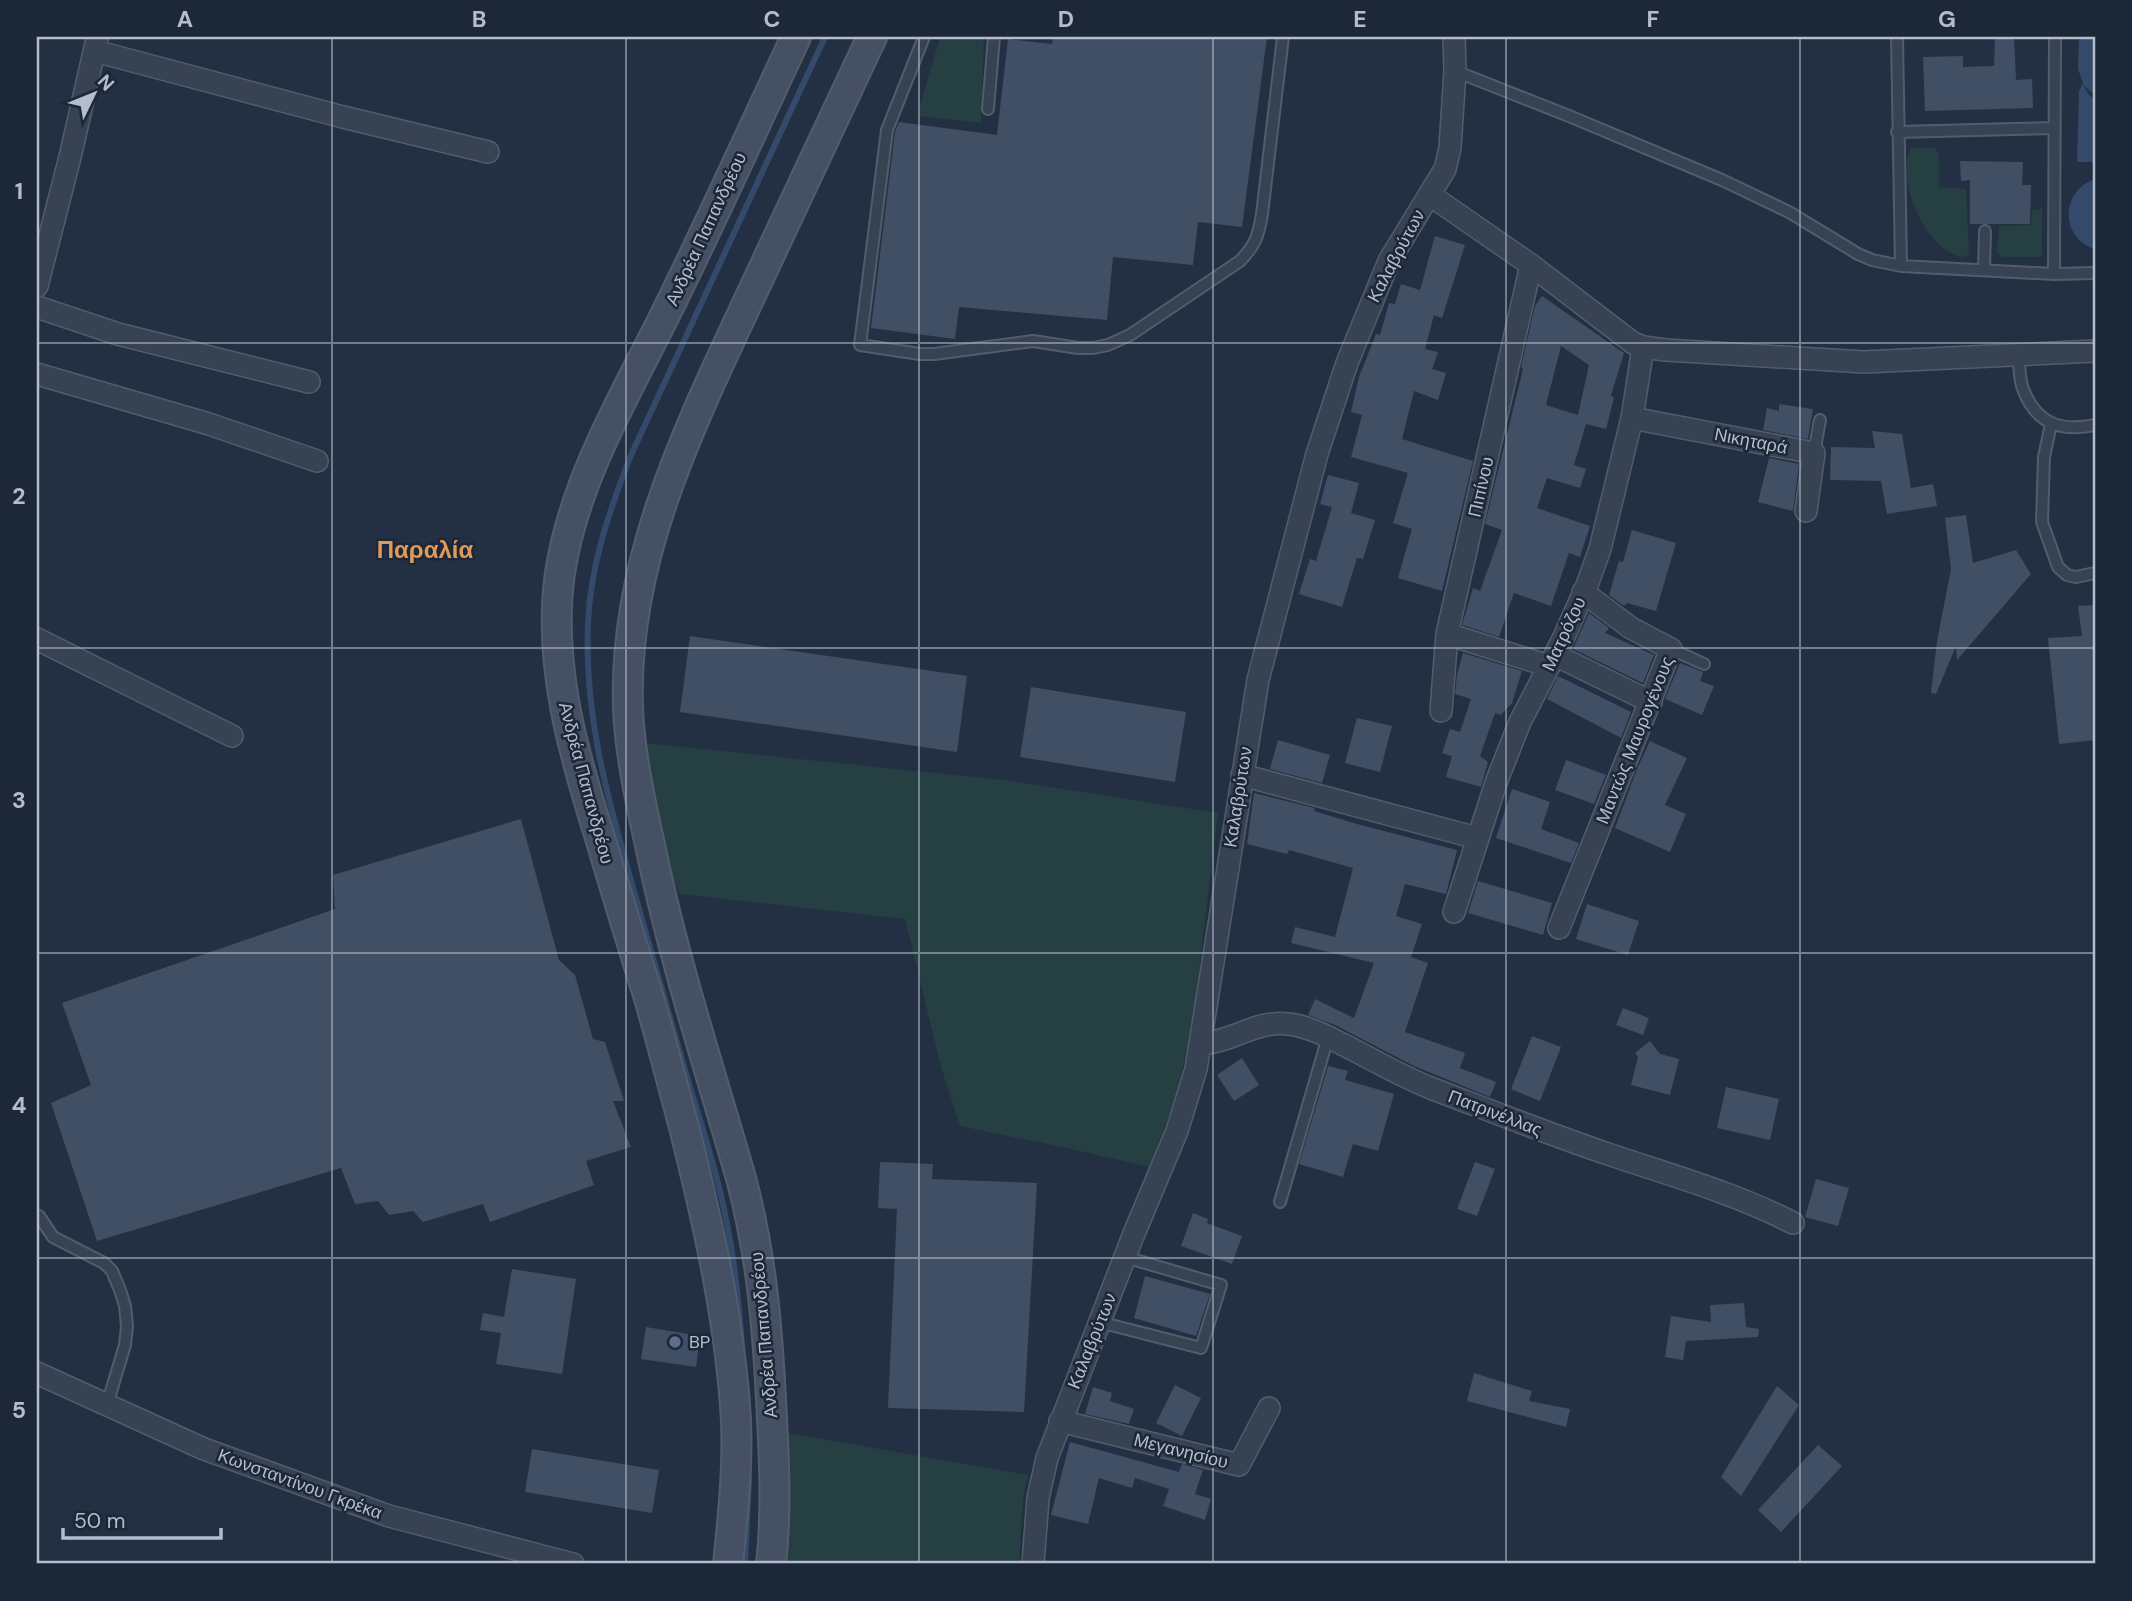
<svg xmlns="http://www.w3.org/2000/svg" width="2132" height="1601" font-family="'DM Sans',sans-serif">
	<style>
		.green { fill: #253f43 }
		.water { fill: #344a6b }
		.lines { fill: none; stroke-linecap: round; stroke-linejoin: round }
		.stream { stroke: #344a6b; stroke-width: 6 }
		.building { fill: #414f65; fill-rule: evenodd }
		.lane-casing { stroke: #525d6c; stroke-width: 14 }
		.street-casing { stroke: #525d6c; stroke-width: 24 }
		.secondary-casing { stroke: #525d6c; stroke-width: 32 }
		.lane { stroke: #374252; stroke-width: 10 }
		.street { stroke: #374252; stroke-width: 21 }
		.secondary { stroke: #455065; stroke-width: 28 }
		.grid { fill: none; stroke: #b4bdcc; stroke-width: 2; stroke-opacity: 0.55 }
		.service-dot { fill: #5c6f8a; stroke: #1c2737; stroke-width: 2.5 }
		.labels { text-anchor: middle; stroke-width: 5; stroke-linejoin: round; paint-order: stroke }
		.street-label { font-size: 18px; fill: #b4bdcc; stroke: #1c2737 }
		.poi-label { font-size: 18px; fill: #b4bdcc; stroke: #1c2737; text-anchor: start }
		.district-label { font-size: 24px; font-weight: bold; fill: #e0985b; stroke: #1c2737 }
		.neatline { fill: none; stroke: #b4bdcc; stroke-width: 2.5 }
		.grid-label { font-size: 23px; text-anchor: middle; font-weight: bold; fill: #b4bdcc }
	</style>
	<rect width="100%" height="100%" fill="#232f43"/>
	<!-- green -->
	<path class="green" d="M 940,37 L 984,37 L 981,123 L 917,116 Z
		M 1911,148 L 1935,148 L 1939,154 L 1939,187 L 1966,189 L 1969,253 L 1965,257 C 1927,256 1894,179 1911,148 Z
		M 2042,209 L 2042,254 L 2039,257 L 2002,257 L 1997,253 L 1999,226 L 2031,225 L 2032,210 Z
		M 644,743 L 1004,780 L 1218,813 L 1196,997 L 1187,1050 L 1175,1101 L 1149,1167 L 1071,1149 L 960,1126 L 941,1067 L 905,919 L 679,894 L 667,859 Z
		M 783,1432 L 1028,1475 L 1023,1499 L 1019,1564 L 782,1564 Z"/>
	<!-- water -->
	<path class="water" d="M 2079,37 L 2095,37 L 2095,95 L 2083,85 L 2089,95 L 2095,99 L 2095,162 L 2077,162 L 2079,91 L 2083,83 L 2078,69 Z
		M 2095,179 L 2095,249 C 2060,238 2060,191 2095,179 Z"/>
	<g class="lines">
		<!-- stream -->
		<path class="stream" d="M 742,1346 C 739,1300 734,1255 724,1209 C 715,1165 700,1121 687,1077 C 670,1017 653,958 636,898 C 610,807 584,720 588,624 C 590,565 610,509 631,455 L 825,37
			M 745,1564 L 749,1479"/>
	</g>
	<!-- building -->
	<path class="building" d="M 1053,37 L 1267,37 L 1242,227 L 1198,222 L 1193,265 L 1113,257 L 1107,320 L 959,307 L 955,339 L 871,328 L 895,132 L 899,122 L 997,135 L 1008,39 L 1052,44 Z
		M 1995,37 L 2014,37 L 2016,80 L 2032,79 L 2033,108 L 1925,111 L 1923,57 L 1963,56 L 1963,67 L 1994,66 Z
		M 1960,161 L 2023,162 L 2022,185 L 2031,185 L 2030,224 L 1970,224 L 1970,180 L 1961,181 Z
		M 1435,236 L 1465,245 L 1442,318 L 1434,315 L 1425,349 L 1438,352 L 1432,369 L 1446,373 L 1438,400 L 1414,391 L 1402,439 L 1473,461 L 1442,591 L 1398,578 L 1412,529 L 1393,523 L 1408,473 L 1351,457 L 1362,415 L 1351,412 L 1359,377 L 1376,334 L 1380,335 L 1389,303 L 1395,304 L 1401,284 L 1420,290 Z
		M 1542,296 L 1624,353 L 1611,395 L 1614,398 L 1606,429 L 1586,424 L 1574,465 L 1586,469 L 1580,488 L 1547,478 L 1537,508 L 1590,526 L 1580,557 L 1569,553 L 1551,606 L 1514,593 L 1499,637 L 1462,625 L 1473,588 L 1480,591 L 1502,530 L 1485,524 L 1523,369 L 1521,367 L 1535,306 ZM 1561,346 L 1589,365 L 1578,415 L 1546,405 Z
		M 1779,404 L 1813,409 L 1808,439 L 1763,430 L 1767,408 L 1779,411 Z
		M 1872,431 L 1902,434 L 1911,488 L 1933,484 L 1937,506 L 1887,514 L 1881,481 L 1830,480 L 1831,447 L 1875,448 Z
		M 1769,458 L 1799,464 L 1793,511 L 1758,502 Z
		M 1328,475 L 1359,483 L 1351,513 L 1375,520 L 1363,559 L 1357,558 L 1342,607 L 1299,594 L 1310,559 L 1316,561 L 1332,507 L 1320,504 Z
		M 1966,515 L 1973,563 L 2016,550 L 2031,574 L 1957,660 L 1956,646 L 1936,694 L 1931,693 L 1937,641 L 1951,569 L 1945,518 Z
		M 1632,530 L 1676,543 L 1656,611 L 1627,603 L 1624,606 L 1609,595 L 1619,561 L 1623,562 Z
		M 2095,605 L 2095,740 L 2059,744 L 2048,638 L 2082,636 L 2078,606 Z
		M 1589,613 L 1609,628 L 1605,633 L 1654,655 L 1643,683 L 1573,649 Z
		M 690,636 L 967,676 L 957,752 L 680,712 Z
		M 1463,653 L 1522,671 L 1512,703 L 1501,715 L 1495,713 L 1480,756 L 1488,762 L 1481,787 L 1446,777 L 1452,756 L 1442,753 L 1450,729 L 1460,732 L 1471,699 L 1455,694 L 1457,675 Z
		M 1680,663 L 1703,672 L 1700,681 L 1714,686 L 1702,715 L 1665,699 Z
		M 1558,676 L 1631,712 L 1621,738 L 1547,699 Z
		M 1031,687 L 1186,712 L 1175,782 L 1020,757 Z
		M 1357,718 L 1392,726 L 1380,772 L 1345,763 Z
		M 1278,740 L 1330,755 L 1322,783 L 1270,769 Z
		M 1650,741 L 1687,758 L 1665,805 L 1686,814 L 1670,852 L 1615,828 L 1637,769 Z
		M 1566,760 L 1606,775 L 1594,804 L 1555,790 Z
		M 1512,789 L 1550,802 L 1541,829 L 1579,843 L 1571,863 L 1496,838 Z
		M 1254,793 L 1315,808 L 1314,811 L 1357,824 L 1457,850 L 1446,894 L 1405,884 L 1396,916 L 1422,924 L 1411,957 L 1428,963 L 1405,1032 L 1465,1053 L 1460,1068 L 1496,1082 L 1490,1097 L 1414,1066 L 1335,1025 L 1308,1015 L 1315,999 L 1354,1018 L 1374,963 L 1291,943 L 1295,927 L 1335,937 L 1353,868 L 1289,850 L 1287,854 L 1247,844 Z
		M 521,819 L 559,960 L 575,975 L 593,1039 L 605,1042 L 624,1101 L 613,1101 L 631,1147 L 586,1161 L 594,1185 L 490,1222 L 483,1204 L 423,1222 L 413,1211 L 389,1215 L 378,1201 L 355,1204 L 341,1168 L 97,1241 L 51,1103 L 91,1085 L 62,1003 L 335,909 L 333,875 Z
		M 1478,881 L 1552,903 L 1543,935 L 1468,913 Z
		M 1587,904 L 1639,921 L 1628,955 L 1576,939 Z
		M 1623,1008 L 1649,1018 L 1643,1035 L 1616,1025 Z
		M 1532,1036 L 1561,1047 L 1540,1101 L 1511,1089 Z
		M 1650,1041 L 1660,1054 L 1679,1059 L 1670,1095 L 1631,1085 L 1638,1057 L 1635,1053 Z
		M 1242,1058 L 1259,1085 L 1234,1101 L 1217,1075 Z
		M 1328,1066 L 1348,1071 L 1345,1080 L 1394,1094 L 1378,1151 L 1353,1144 L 1343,1177 L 1299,1164 Z
		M 1726,1087 L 1779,1099 L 1770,1140 L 1717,1128 Z
		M 880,1162 L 933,1164 L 932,1179 L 1037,1183 L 1024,1412 L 888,1408 L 897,1209 L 878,1208 Z
		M 1475,1162 L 1495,1169 L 1477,1216 L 1457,1209 Z
		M 1816,1179 L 1849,1188 L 1838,1226 L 1805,1217 Z
		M 1193,1213 L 1208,1219 L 1207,1223 L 1242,1236 L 1232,1264 L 1181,1246 Z
		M 512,1269 L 576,1279 L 562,1374 L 496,1364 L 501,1333 L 480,1330 L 483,1313 L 504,1317 Z
		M 1145,1276 L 1210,1294 L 1196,1336 L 1134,1318 Z
		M 1744,1303 L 1746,1327 L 1759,1329 L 1758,1337 L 1686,1341 L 1683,1360 L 1665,1357 L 1671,1316 L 1711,1322 L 1710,1305 Z
		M 646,1327 L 700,1336 L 696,1367 L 641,1359 Z
		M 1474,1373 L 1532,1391 L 1529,1401 L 1570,1409 L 1566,1427 L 1467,1401 Z
		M 1175,1385 L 1201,1398 L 1182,1436 L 1156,1423 Z
		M 1777,1386 L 1799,1405 L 1741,1496 L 1721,1477 Z
		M 1093,1387 L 1112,1393 L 1110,1401 L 1134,1409 L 1129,1424 L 1085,1414 Z
		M 1070,1442 L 1179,1472 L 1182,1464 L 1203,1470 L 1195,1494 L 1211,1499 L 1205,1520 L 1163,1506 L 1169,1489 L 1135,1478 L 1132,1488 L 1099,1478 L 1088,1524 L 1051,1515 Z
		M 1818,1445 L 1842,1466 L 1781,1532 L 1758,1510 Z
		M 532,1449 L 659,1470 L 652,1513 L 525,1492 Z"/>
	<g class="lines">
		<!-- lane casing -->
		<g class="lane-casing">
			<path id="lane" d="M 924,37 L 887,130 L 860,345 L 920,354 L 934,354 L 1033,341 L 1078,348 L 1093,348 L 1108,345 L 1130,335 L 1240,261 C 1256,244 1258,237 1262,214 L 1283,37
				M 1897,37 L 1901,266
				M 1455,71 L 1569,116 L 1722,180 L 1789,212 L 1858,254 L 1872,260 L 1901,266 L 2054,274 L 2095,273
				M 988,109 L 994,37
				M 1897,132 L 2053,128
				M 1984,270 L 1985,231
				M 2054,274 L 2055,37
				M 2018,356 C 2020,366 2019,379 2023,389 C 2036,424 2061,432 2095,425
				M 2051,424 L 2044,457 L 2042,522 L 2058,567 L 2067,575 L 2076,577 L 2095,573
				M 1814,453 L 1820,420
				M 1671,649 L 1704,664
				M 1280,1202 L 1328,1037
				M 39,1216 L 53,1237 L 104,1263 L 112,1271 L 120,1290 L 125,1306 L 127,1326 L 125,1345 L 107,1405
				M 1099,1322 L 1201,1348 L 1221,1285 L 1125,1257"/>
		</g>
		<!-- street casing -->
		<g class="street-casing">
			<path id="street" d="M 95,51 L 343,117 L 488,152
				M 1430,195 L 1531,265 L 1633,343 L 1643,347 L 1666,350 L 1864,362 L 2095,351
				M 37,286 L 70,157 L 97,39
				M 37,307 L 118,334 L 309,382
				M 37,374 L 209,424 L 317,461
				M 1632,418 L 1814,453 L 1806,511
				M 1447,634 L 1549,666
				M 37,639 L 232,736
				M 1555,655 L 1651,702
				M 1441,711 L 1447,634 L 1531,265
				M 1242,775 L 1477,838
				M 1454,912 L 1497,780 L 1520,722 L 1563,639 L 1587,585 L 1600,549 L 1632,418 L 1643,347
				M 1559,928 L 1671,649 L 1631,628 L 1583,592
				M 1201,1044 C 1232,1042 1256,1020 1288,1024 C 1307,1026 1325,1035 1342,1044 C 1372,1059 1402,1077 1433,1089 C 1491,1111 1549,1134 1608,1154 C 1670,1175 1735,1193 1793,1223
				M 37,1373 L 204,1449 L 389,1516 L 573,1564
				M 1060,1421 L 1239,1465 L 1269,1408
				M 1033,1564 L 1038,1498 L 1047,1458 L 1133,1236 L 1177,1131 L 1196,1069 L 1258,680 L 1317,454 L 1347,363 L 1389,261 L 1445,169 L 1450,148 L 1455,71 L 1454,37"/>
		</g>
		<!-- secondary casing -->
		<g class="secondary-casing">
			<path id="secondary" d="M 728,1564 C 733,1516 738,1468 736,1420 C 730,1320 708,1223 684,1127 C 672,1083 661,1039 648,995 C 632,944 616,892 601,841 C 574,755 547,664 560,573 C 574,480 625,396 666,313 C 711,222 753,129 796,37
				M 771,1564 C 777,1510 774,1454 771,1399 C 767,1321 761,1254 741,1178 C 709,1067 673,958 650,845 C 640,799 630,755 628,708 C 623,559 690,426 751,295 C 792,209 832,123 872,37"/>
		</g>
		<!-- lane -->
		<use href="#lane" class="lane"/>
		<!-- street -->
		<use href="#street" class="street"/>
		<!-- secondary -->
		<use href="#secondary" class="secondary"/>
	</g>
	<!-- grid -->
	<path class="grid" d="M 332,37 L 332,1564M 626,37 L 626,1564M 919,37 L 919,1564M 1213,37 L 1213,1564M 1506,37 L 1506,1564M 1800,37 L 1800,1564M 37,343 L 2095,343M 37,648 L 2095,648M 37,953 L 2095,953M 37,1258 L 2095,1258"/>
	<!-- markers -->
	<circle class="service-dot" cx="675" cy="1342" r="7"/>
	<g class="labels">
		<!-- street labels -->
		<g class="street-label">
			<text transform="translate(706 229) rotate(-65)" y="6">Ανδρέα Παπανδρέου</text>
			<text transform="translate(1396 256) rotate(-62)" y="6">Καλαβρύτων</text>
			<text transform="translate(1751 441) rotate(11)" y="6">Νικηταρά</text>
			<text transform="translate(1481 487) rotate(-77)" y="6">Πιπίνου</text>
			<text transform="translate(1564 634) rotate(-65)" y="6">Ματρόζου</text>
			<text transform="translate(1635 740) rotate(-68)" y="6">Μαντώς Μαυρογένους</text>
			<text transform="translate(586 783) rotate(75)" y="6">Ανδρέα Παπανδρέου</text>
			<text transform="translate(1238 797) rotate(-81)" y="6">Καλαβρύτων</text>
			<text transform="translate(1495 1113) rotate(21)" y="6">Πατρινέλλας</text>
			<text transform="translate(764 1335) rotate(-95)" y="6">Ανδρέα Παπανδρέου</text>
			<text transform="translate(1092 1341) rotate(-68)" y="6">Καλαβρύτων</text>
			<text transform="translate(1181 1451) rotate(14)" y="6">Μεγανησίου</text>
			<text transform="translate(300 1484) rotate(20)" y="6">Κωνσταντίνου Γκρέκα</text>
		</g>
		<!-- poi labels -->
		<g class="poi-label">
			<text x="689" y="1348">BP</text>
		</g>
		<!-- district labels -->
		<g class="district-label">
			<text x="425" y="558">Παραλία</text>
		</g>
	</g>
	<!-- border -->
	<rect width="2132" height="1601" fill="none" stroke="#1c2737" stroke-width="77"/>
	<!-- north arrow -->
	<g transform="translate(94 94) rotate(47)" stroke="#1c2737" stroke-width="5" paint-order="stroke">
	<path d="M0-5L12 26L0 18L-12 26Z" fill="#b4bdcc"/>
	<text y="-10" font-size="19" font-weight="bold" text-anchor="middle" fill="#b4bdcc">N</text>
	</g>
	<!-- scale -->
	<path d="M63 1528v10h158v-10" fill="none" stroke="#b4bdcc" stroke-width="3.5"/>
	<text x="74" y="1528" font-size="21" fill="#b4bdcc" stroke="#1c2737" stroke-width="5" paint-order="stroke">50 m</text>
	<rect x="38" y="38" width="2056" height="1524" class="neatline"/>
	<g class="grid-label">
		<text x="185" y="27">A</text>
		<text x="479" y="27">B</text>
		<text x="772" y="27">C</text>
		<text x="1066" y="27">D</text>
		<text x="1360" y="27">E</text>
		<text x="1653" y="27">F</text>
		<text x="1947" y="27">G</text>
		<text x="19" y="199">1</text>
		<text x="19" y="504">2</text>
		<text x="19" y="808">3</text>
		<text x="19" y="1113">4</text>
		<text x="19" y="1418">5</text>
	</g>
</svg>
